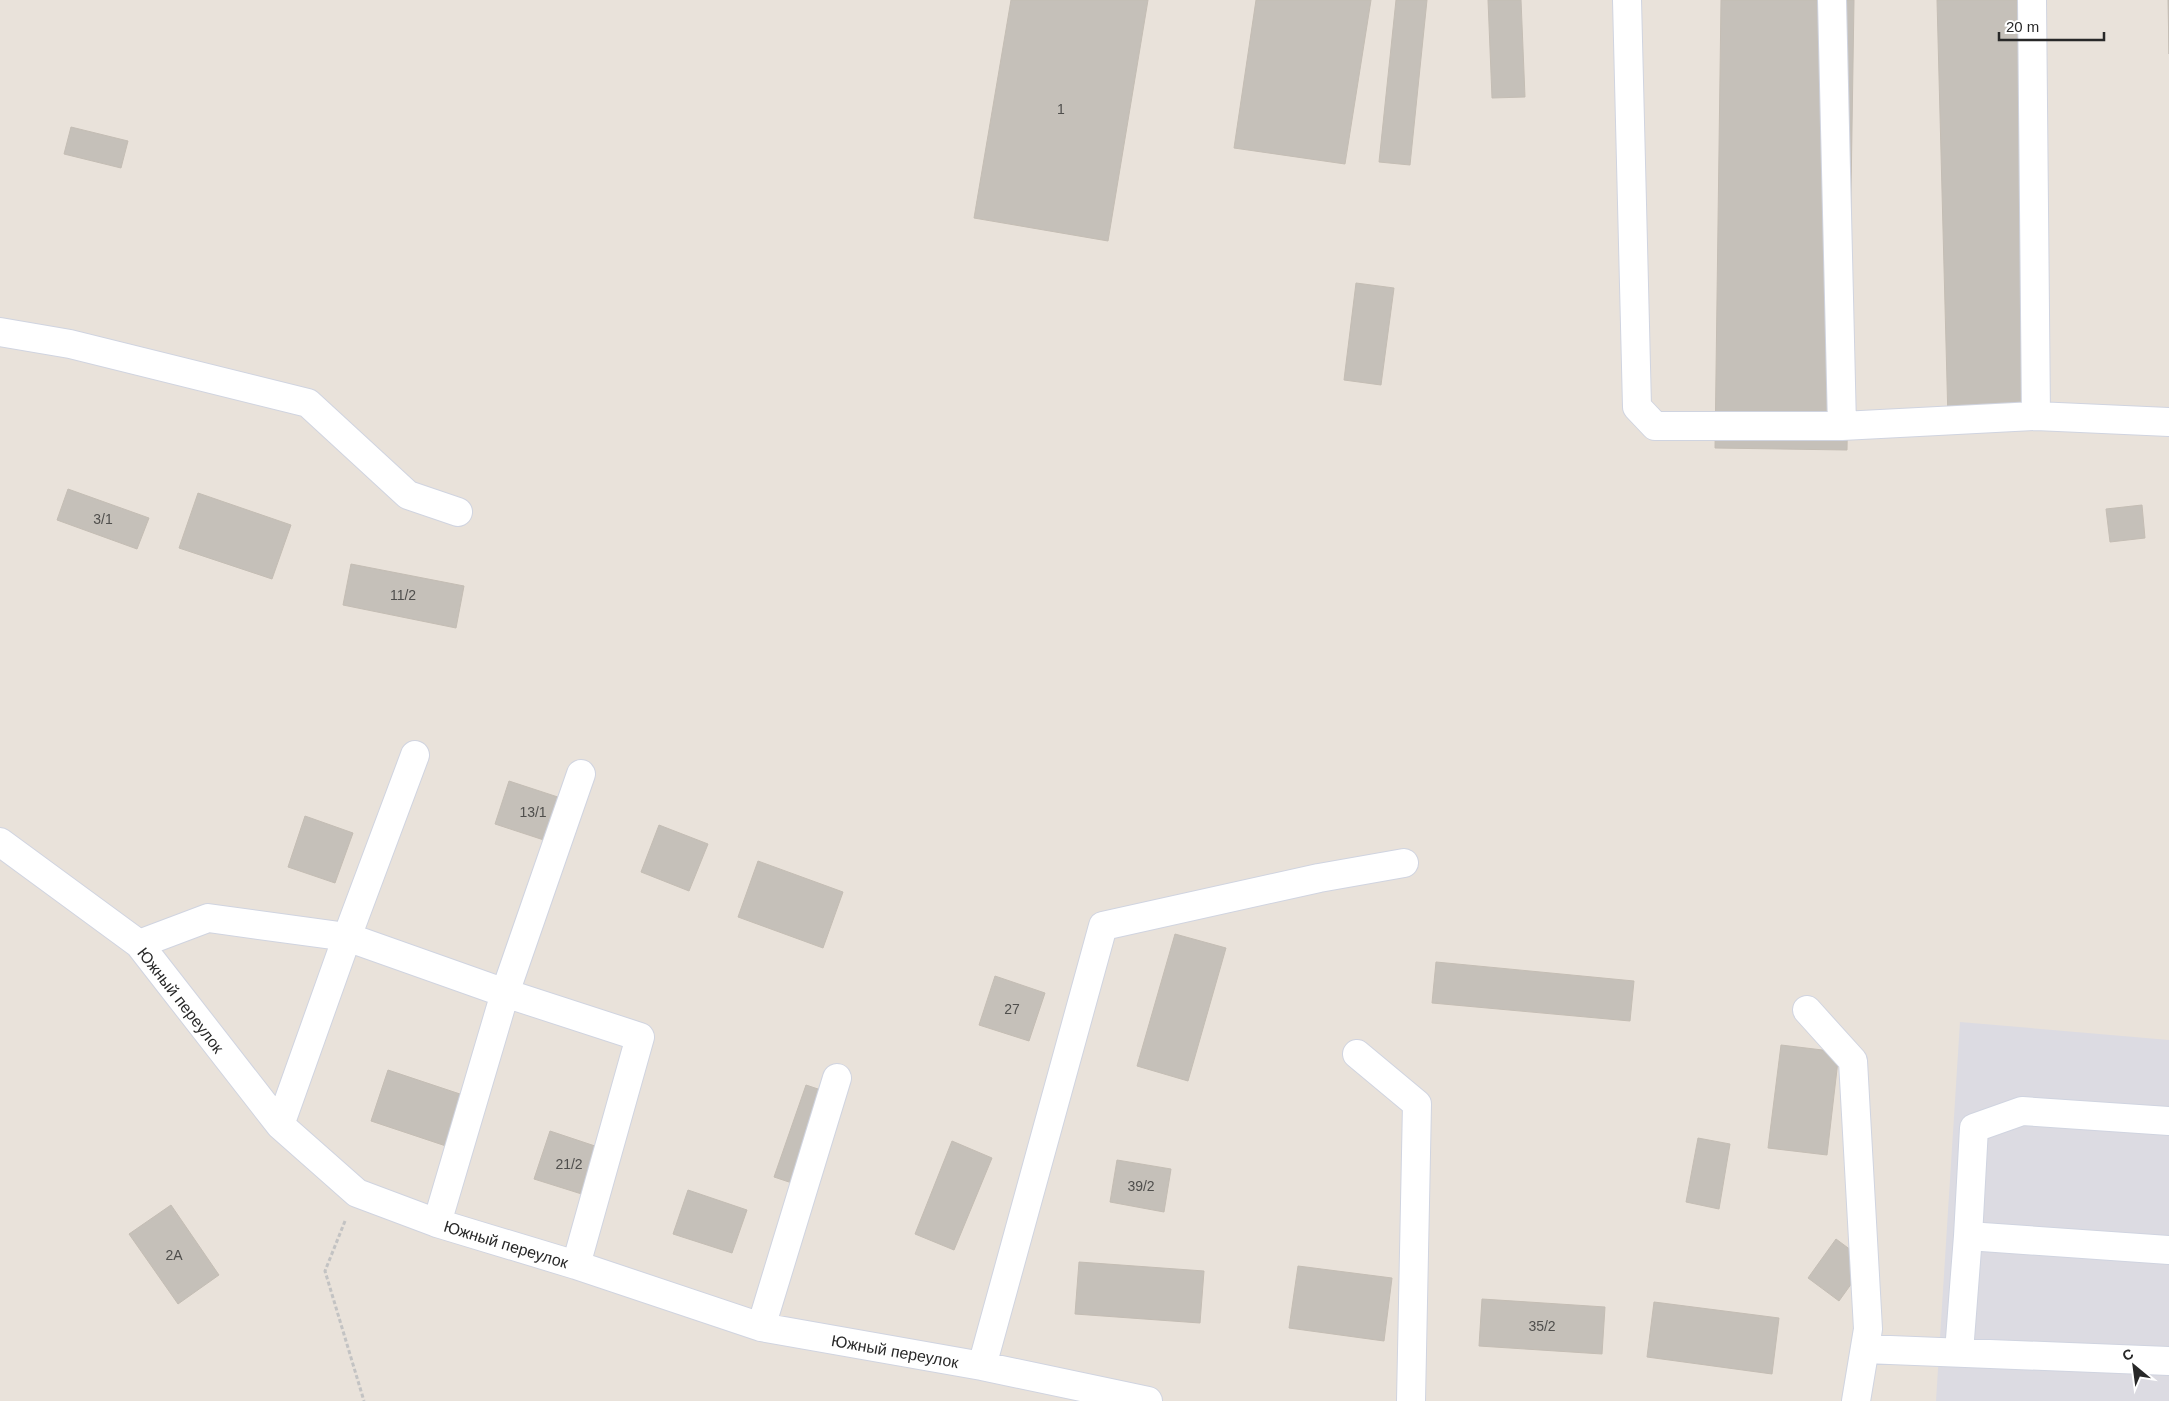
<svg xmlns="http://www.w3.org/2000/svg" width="2169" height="1401" font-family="Helvetica,sans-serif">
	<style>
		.industrial { fill: #dcdbe2 }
		.building { fill: #c5c0b9; stroke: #c4bdb4 }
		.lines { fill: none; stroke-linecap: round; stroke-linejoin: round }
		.minor-casing { stroke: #d0d4e0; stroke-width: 30 }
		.path { stroke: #c3c3c3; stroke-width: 3; stroke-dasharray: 4 2.5; stroke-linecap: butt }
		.minor { stroke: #fff; stroke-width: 28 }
		.labels { text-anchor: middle; stroke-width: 4.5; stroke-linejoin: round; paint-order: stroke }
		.number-label { font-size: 14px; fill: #4f4e4c }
		.street-label { font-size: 16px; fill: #282828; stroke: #fff }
	</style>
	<rect width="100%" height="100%" fill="#e9e2da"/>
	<!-- industrial -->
	<path class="industrial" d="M 1960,1022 L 2169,1040 L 2169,1401 L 1936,1401 Z"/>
	<!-- building -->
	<path class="building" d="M 1011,0 L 1148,0 L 1108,241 L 974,218 Z
		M 1256,0 L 1371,0 L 1345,164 L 1234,148 Z
		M 1396,0 L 1427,0 L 1410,165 L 1379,162 Z
		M 1488,0 L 1521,0 L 1525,97 L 1492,98 Z
		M 1721,0 L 1854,0 L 1847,450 L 1715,448 Z
		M 1937,0 L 2022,0 L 2033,417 L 1948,420 Z
		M 2168,0 L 2169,0 L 2169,54 Z
		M 71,127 L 128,141 L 121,168 L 64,154 Z
		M 1356,283 L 1394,288 L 1381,385 L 1344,380 Z
		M 68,489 L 149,518 L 137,549 L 57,520 Z
		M 198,493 L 291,525 L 272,579 L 179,548 Z
		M 2142,505 L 2145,538 L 2110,542 L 2106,509 Z
		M 351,564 L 464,586 L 456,628 L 343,605 Z
		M 509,781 L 570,801 L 556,844 L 495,824 Z
		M 305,816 L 353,833 L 335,883 L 288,867 Z
		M 659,825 L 708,844 L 689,891 L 641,872 Z
		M 758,861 L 843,892 L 823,948 L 738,917 Z
		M 1175,934 L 1226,948 L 1188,1081 L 1137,1066 Z
		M 1436,962 L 1634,981 L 1630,1021 L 1432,1003 Z
		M 995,976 L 1045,993 L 1029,1041 L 979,1025 Z
		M 1781,1045 L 1839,1052 L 1827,1155 L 1768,1148 Z
		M 388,1070 L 463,1095 L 446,1146 L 371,1121 Z
		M 806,1085 L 839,1096 L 807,1188 L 774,1177 Z
		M 550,1131 L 604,1149 L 588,1196 L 534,1179 Z
		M 1698,1138 L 1730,1144 L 1719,1209 L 1686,1202 Z
		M 952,1141 L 992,1158 L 954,1250 L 915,1234 Z
		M 1117,1160 L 1171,1169 L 1164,1212 L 1110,1202 Z
		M 688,1190 L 747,1210 L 732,1253 L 673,1234 Z
		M 171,1205 L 219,1275 L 178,1304 L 129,1234 Z
		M 1836,1239 L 1867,1262 L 1839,1301 L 1808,1278 Z
		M 1079,1262 L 1204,1271 L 1200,1323 L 1075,1314 Z
		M 1298,1266 L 1392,1278 L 1384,1341 L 1289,1328 Z
		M 1482,1299 L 1605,1307 L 1602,1354 L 1479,1346 Z
		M 1654,1302 L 1779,1318 L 1772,1374 L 1647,1357 Z"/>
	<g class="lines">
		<!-- minor casing -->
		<g class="minor-casing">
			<path id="minor" d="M 1627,0 L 1637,407 L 1655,426 L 1842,426 L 2036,416 L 2169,422
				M 1832,0 L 1842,426
				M 2032,0 L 2036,416
				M 0,332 L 70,344 L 308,403 L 408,495 L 458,512
				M 0,842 L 139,944 L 280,1125 L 357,1193 L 437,1223 L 576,1265 L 761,1327 L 982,1366 L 1148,1401
				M 139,944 L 208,918 L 347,937 L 505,993 L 640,1037 L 576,1265
				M 1807,1010 L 1853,1061 L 1868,1329 L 1856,1401
				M 1357,1054 L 1417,1104 L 1411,1401
				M 2169,1121 L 2022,1111 L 1974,1128 L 1968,1236 L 2169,1250
				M 280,1125 L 347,937 L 415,755
				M 437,1223 L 505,993 L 581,774
				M 761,1327 L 837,1078
				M 1865,1349 L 2169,1361
				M 1959,1352 L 1968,1236
				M 982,1366 L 1103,926 L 1319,878 L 1404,863"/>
		</g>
		<!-- path -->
		<path class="path" d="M 345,1221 L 325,1271 L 364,1401"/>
		<!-- minor -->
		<use href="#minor" class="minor"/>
	</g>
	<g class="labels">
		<!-- number labels -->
		<g class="number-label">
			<text x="1061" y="114">1</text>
			<text x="103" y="524">3/1</text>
			<text x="403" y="600">11/2</text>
			<text x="533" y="817">13/1</text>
			<text x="1012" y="1014">27</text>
			<text x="569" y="1169">21/2</text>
			<text x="1141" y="1191">39/2</text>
			<text x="174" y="1260">2А</text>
			<text x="1542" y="1331">35/2</text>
		</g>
		<!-- street labels -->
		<g class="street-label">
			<text transform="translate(181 1000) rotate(52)" y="6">Южный переулок</text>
			<text transform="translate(506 1244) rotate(17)" y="6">Южный переулок</text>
			<text transform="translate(895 1351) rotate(10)" y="6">Южный переулок</text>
		</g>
	</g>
	<!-- north arrow -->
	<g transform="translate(2134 1366) rotate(331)" stroke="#ffffff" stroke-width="4" paint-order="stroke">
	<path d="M0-4L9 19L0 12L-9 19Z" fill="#282828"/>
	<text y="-8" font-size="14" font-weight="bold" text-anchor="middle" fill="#282828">С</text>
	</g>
	<!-- scale -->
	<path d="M1999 32v8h105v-8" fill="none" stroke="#282828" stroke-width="2.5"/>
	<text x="2006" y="32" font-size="15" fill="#282828" stroke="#ffffff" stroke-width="4" paint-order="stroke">20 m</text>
</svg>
